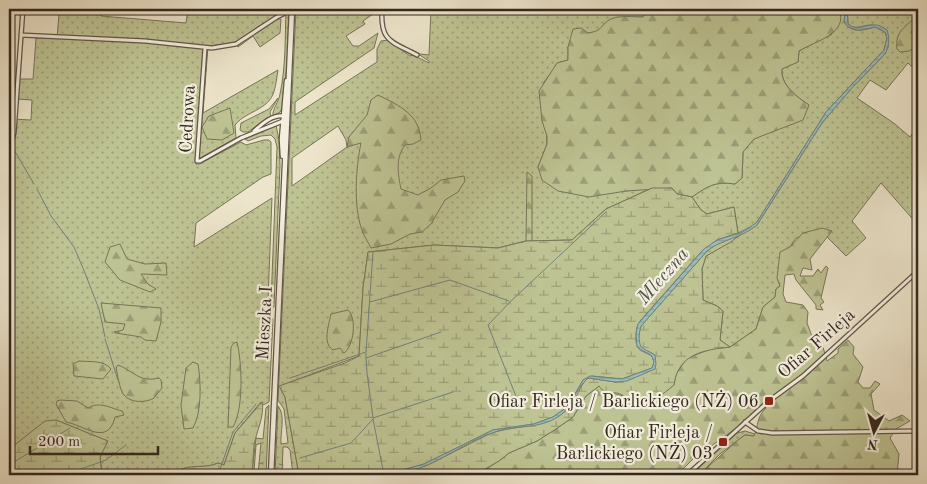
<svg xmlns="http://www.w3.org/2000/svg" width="927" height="484" font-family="'Old Standard TT',serif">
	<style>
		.grass { fill: url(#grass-dots); stroke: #787558; fill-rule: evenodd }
		.forest { fill: url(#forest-firs); stroke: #787558 }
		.wetland { fill: url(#wetland-marsh); stroke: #787558 }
		.water { fill: url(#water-rules); stroke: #71827d }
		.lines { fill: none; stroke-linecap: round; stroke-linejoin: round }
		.stream { stroke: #71827d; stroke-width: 1 }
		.minor-casing { stroke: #625649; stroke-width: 5.5 }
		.tertiary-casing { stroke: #625649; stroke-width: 7 }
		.minor { stroke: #f3eedd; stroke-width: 3 }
		.tertiary { stroke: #f3eedd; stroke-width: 4.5 }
		.poi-dot { fill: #8f2418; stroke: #f3eedd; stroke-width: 2 }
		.labels { text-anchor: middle; stroke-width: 4.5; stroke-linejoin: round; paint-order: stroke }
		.street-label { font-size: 18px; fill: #33271e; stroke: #f3eedd }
		.poi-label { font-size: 18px; fill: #33271e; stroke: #f3eedd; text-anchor: end }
		.water-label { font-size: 19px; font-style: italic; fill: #52544e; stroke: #f3eedd }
	</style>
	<defs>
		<pattern id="grass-dots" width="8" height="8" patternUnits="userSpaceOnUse" patternTransform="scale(1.25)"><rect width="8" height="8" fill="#bec393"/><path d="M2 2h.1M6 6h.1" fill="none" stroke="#9b9e77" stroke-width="1.8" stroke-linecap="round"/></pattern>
		<pattern id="forest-firs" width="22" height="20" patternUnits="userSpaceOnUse" patternTransform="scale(1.25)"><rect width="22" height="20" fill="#bec393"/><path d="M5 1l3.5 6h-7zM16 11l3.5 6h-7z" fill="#9b9e77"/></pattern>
		<pattern id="wetland-marsh" width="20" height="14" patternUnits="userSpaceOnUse" patternTransform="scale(1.25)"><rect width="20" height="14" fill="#bec393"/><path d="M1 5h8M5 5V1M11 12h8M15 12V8" fill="none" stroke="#9b9e77"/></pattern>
		<pattern id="water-rules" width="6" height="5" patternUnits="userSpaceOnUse" patternTransform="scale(1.25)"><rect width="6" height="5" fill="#9abebd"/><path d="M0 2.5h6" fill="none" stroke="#85a3a2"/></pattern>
	</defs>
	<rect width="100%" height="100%" fill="#ede5cb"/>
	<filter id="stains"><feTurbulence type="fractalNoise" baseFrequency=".004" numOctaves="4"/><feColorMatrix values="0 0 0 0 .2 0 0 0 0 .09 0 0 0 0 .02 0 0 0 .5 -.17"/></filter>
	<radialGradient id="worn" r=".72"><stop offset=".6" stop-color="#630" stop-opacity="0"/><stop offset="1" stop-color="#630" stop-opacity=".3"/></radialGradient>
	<!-- grass -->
	<path class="grass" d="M 61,9 L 101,9 L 101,16 L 186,23 L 188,9 L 281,9 L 280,14 L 234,43 L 208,46 L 203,113 L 278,70 C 274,95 275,101 251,113 C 244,117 240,119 235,125 L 236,138 L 200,158 L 198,157 L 195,159 L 196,164 L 199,164 L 241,142 L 246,145 L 264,140 L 269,140 L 271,142 L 271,174 L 263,177 L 196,223 L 194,247 L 272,198 L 268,300 L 262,307 L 260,320 L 264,323 C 272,320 270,312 271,304 L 277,147 L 275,139 L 271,135 L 261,136 L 248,141 L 245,139 L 276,125 L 279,140 L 280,166 L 274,307 L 272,307 L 271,317 L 273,319 L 269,402 L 263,405 L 261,402 L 235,433 L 224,465 L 218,463 C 203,470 193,462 178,473 L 178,475 L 102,475 L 100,457 L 107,441 L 56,420 L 9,451 L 9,98 L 12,98 L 11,119 L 31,120 L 32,100 L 17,99 L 19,79 L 33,79 L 36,38 L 57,38 L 59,14 L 71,14 L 69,10 Z
		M 286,9 L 289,9 L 287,65 L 282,108 L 280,112 L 273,116 C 272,109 279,102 280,94 C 286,66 285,37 286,9 Z
		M 296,9 L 380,9 L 363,21 L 365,24 L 346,36 L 353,46 L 359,46 L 378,33 L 374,48 L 295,102 L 295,115 L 377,62 L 377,49 L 381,41 L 388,40 L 410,56 L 413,55 L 429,63 L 429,61 L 412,50 L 420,54 L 429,55 L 431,9 L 647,9 L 643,17 C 628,16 608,19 599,32 L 588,33 L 568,47 L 568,60 L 557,63 L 552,72 L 544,82 L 547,144 L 538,167 L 626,191 L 652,188 L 606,209 L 572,240 L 526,241 L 498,248 L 434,245 L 368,252 L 363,288 L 359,356 L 280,386 L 285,397 L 299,475 L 293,475 L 290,450 L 287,447 L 283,447 L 282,475 L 275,475 L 278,406 C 286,416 280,432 281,444 L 288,443 L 284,409 L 278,400 ZM 338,126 L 346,140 L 347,147 L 292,186 L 292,158 Z
		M 839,9 L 843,9 L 845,13 L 844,22 C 852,34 863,30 875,27 L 885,32 L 887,38 L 884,50 L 826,112 L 757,222 L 753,226 L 738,233 L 734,207 L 707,214 L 701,210 L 692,197 C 708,186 715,181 735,184 L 742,178 L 743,152 L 754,139 L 770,131 L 809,105 C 797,97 780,85 782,68 L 798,62 L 799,51 L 821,39 L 831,35 L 840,11 Z
		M 847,9 L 918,9 L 918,72 L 908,63 L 886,90 L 870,80 L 857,98 L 895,124 L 910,137 L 918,125 L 918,136 L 914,142 L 918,147 L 918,225 L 881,183 L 852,221 L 866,238 L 846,256 L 827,237 L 831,231 L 796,238 L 790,247 L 780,286 L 776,289 L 775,297 L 763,307 L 756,329 L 730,347 L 720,340 L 723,311 L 717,306 L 703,300 L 702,269 L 706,256 L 757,225 L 822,123 L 851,89 L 885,54 L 888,47 L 887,30 C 882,29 876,25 871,25 C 862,25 855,31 848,24 Z
		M 277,19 L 281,19 L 280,33 L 260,47 L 253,36 L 238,47 L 237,45 Z
		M 278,98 L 270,112 L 271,116 L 248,132 L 243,132 L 240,130 L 241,123 L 269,109 Z
		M 269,405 L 266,475 L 258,475 L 261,443 L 256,445 L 254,471 L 252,471 L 256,438 L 263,439 L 266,408 Z
		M 745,431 L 755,434 L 754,436 L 745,435 L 720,454 L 699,475 L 691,475 L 737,433 Z"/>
	<!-- forest -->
	<path class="forest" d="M 647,9 L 839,9 C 849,34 815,41 799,51 L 798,62 L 782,69 C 780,85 797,97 809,105 L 803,120 L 754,139 L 743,152 L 742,178 L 735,184 C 715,181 708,186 692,197 L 677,194 L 672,188 L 626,191 L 589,197 L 558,191 L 542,180 L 538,167 L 547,144 L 547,136 L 542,121 L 539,91 L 557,63 L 568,60 L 568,47 L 573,29 L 581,28 L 588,33 C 604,31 600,24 611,19 C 620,15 633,17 643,17 Z
		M 918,15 L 918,46 L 909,51 L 900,52 L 897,49 C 895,30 906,27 918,15 Z
		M 378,95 C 400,106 419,114 421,140 L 413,144 L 405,145 C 395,158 398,174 401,189 L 418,195 L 431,188 L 441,180 L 464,176 L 465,181 L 458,192 L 445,200 L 431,224 L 422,232 L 410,234 L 391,244 L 371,248 C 368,242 364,236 362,230 C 353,206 356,167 361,143 L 347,147 L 349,137 L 367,115 L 371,100 Z
		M 230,108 L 234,133 L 222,140 L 207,139 L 202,127 L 209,116 Z
		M 527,172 L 532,176 L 532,241 L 526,241 Z
		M 822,228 L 832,231 L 810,259 L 812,270 L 803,268 L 800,276 L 813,276 L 818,269 L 821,273 L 826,266 L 828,268 L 821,298 L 824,302 L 820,305 L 823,310 L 816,309 L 816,305 L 796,280 L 794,274 L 785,275 L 783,294 L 786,302 L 803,305 L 808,312 L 807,323 L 813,339 L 823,347 L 827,361 L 838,353 L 838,349 L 848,340 L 854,347 L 853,354 L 863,367 L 858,382 L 863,388 L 870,388 L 875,381 L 880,384 L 871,394 L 874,410 L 889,421 L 902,415 L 910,421 L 896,429 L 890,438 L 899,454 L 897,475 L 699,475 L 738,440 L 745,435 L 754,436 C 759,424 756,418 766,408 L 762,404 L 735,429 L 693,459 L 677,475 L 414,475 C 426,472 442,468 455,470 C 462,471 468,474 475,475 L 499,461 L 509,453 L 537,441 L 556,429 L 573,417 L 586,396 L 599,386 L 605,392 C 619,393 627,397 637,406 L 674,385 L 676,374 L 687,358 L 711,349 L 730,347 L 756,329 L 763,307 L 775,297 L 776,289 L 780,286 L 777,278 L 780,252 L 790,247 L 803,233 Z
		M 120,244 L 127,259 L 145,264 L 166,263 L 167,275 L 141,274 L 148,284 L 156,289 L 150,292 L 120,280 L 105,262 L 110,247 Z
		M 101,303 L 161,308 L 161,322 L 156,341 L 145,340 L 141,337 L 116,333 L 114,332 L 123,330 L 125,324 L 105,322 Z
		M 348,310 C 357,318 354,346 344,353 L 340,348 L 333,350 C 322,343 329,325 331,314 Z
		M 237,342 C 242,363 244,408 233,427 L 228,427 L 231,347 L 234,343 Z
		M 79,361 C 90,362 104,360 111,369 L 103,379 L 74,376 L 73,364 Z
		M 193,362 L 198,364 C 201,382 202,412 193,428 L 184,429 L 181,405 L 186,368 Z
		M 118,365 C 134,371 139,383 159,378 L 161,380 L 162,388 C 159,391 157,395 154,398 C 146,403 130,403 124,395 C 119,388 118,376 116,368 Z
		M 60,400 L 77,401 L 88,408 C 100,401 110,408 122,411 L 124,415 L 115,417 C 108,447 84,425 66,422 L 56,404 L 57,401 Z"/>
	<!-- wetland -->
	<path class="wetland" d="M 652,188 L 672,188 L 677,194 L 692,197 L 701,210 L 707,214 L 734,207 L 738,233 L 717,240 L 701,252 L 640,321 L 637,327 L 636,334 L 636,342 L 640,350 L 652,356 L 654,362 L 652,368 L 622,379 L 592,376 L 583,380 L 570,403 L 563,410 L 553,417 L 534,424 L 493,430 L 424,464 L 385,475 L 299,475 L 285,397 L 279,386 L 345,363 L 359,356 L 363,288 L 368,252 L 434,245 L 498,248 L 526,241 L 572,240 L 606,209 Z
		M 738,236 L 731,242 L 706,256 L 702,269 L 703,300 L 717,306 L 723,311 L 720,340 L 730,347 C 703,350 678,354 674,385 C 662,395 653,402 637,406 C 632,401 627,397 620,394 C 613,391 604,395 599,386 L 586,396 L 573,417 L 556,429 L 537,441 L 509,453 L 499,461 L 475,475 C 468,474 462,471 455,470 C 442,468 426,472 414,475 L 413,470 L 428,465 L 489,434 C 516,424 546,430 569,408 C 577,399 579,386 588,378 L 616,382 L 655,369 L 655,355 L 641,348 C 638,341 638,333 641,326 L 707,251 L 719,242 Z
		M 262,402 C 265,416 256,432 254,446 C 253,456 253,466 252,475 L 178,475 L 179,470 C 192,464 205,469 218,463 L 224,465 L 235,433 Z
		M 56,420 L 108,441 L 100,457 L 102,475 L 9,475 L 9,451 L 12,447 L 45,421 Z"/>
	<!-- water -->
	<path class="water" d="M 843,9 L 847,9 L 848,24 C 857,32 865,24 876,25 C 880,25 884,28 887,30 C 890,39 889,46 885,54 L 851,89 L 822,123 L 757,225 C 742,238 722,239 707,251 L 641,326 C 639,333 637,345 644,349 C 647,351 651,352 655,355 L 656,364 L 655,369 L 627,381 L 616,382 L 588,378 C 575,389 573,407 558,417 C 539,429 518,425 498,431 C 460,442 428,475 385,475 L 424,464 L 493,430 L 534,424 L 553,417 L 563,410 L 570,403 L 583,380 L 590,376 L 622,379 L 652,368 L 654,362 L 652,356 L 637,347 L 636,334 L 638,324 L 704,249 L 717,240 L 743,232 L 757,222 L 826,112 L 884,50 L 887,38 L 885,32 L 875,27 C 863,30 852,34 844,21 L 845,13 Z"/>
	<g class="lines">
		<!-- stream -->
		<path class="stream" d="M 13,148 L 34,184
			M 37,189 L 51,216 L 74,247 L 83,268 L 99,309 L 105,337
			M 370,302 L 450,280 L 509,301
			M 105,339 L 118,380
			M 366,353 L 366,358 L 441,332
			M 366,358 L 367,373 L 373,418 L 453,392
			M 290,378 L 366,352 L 373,252
			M 519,404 L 488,325 L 510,302 L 606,212
			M 373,419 L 384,475
			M 300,458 L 351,443 L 373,419
			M 259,463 L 263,464
			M 279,464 L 283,465
			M 9,465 L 70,428
			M 64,475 L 106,460 L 126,445
			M 218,475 L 233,432 L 256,404
			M 241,475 L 242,475"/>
		<!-- minor casing -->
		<g class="minor-casing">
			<path id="minor" d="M 382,9 C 380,42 391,41 417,55
				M 21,35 L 145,41 L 212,48 L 236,44 L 277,17 L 283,14
				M 205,48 L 197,161 L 200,161 L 241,138 L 283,121
				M 254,131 C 263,123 273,114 285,116
				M 10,147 L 14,133 L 23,9
				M 745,422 L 758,431 L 772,433 L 918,431
				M 687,475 L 769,401 L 803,376 L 918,271"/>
		</g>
		<!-- tertiary casing -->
		<g class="tertiary-casing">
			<path id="tertiary" d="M 283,156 L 282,139 L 287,81
				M 271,475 L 292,9"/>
		</g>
		<!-- minor -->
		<use href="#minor" class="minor"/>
		<!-- tertiary -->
		<use href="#tertiary" class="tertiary"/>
	</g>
	<!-- markers -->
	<g class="poi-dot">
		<rect x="764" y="396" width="10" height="10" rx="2.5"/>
		<rect x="718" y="437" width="10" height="10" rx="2.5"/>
	</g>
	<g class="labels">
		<!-- street labels -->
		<g class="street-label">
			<text transform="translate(187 119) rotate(-87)" y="6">Cedrowa</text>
			<text transform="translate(264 323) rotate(-87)" y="6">Mieszka I</text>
			<text transform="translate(816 343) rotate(-41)" y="6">Ofiar Firleja</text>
		</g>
		<!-- poi labels -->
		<g class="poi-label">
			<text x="759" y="407">Ofiar Firleja / Barlickiego (NŻ) 06</text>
			<text x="713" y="438">Ofiar Firleja /<tspan x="713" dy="21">Barlickiego (NŻ) 03</tspan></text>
		</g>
		<!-- water labels -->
		<g class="water-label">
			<text transform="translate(662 275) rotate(-49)" y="7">Mleczna</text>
		</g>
	</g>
	<!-- margin -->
	<rect width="927" height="484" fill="none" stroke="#ede5cb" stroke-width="30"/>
	<rect x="10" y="10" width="907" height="464" fill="none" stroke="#33271e" stroke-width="2.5"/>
	<rect x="15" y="15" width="897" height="454" fill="none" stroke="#33271e"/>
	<!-- north arrow -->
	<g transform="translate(874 432) rotate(186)" stroke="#f3eedd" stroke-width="4" paint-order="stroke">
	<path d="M0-4L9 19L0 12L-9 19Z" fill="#33271e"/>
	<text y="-8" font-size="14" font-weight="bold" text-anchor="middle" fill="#33271e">N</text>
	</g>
	<!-- scale -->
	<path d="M30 446v8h128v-8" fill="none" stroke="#33271e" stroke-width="2.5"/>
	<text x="38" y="446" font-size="15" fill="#33271e" stroke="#f3eedd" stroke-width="4" paint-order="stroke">200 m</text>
	<rect width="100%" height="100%" filter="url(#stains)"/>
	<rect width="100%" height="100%" fill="url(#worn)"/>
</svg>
